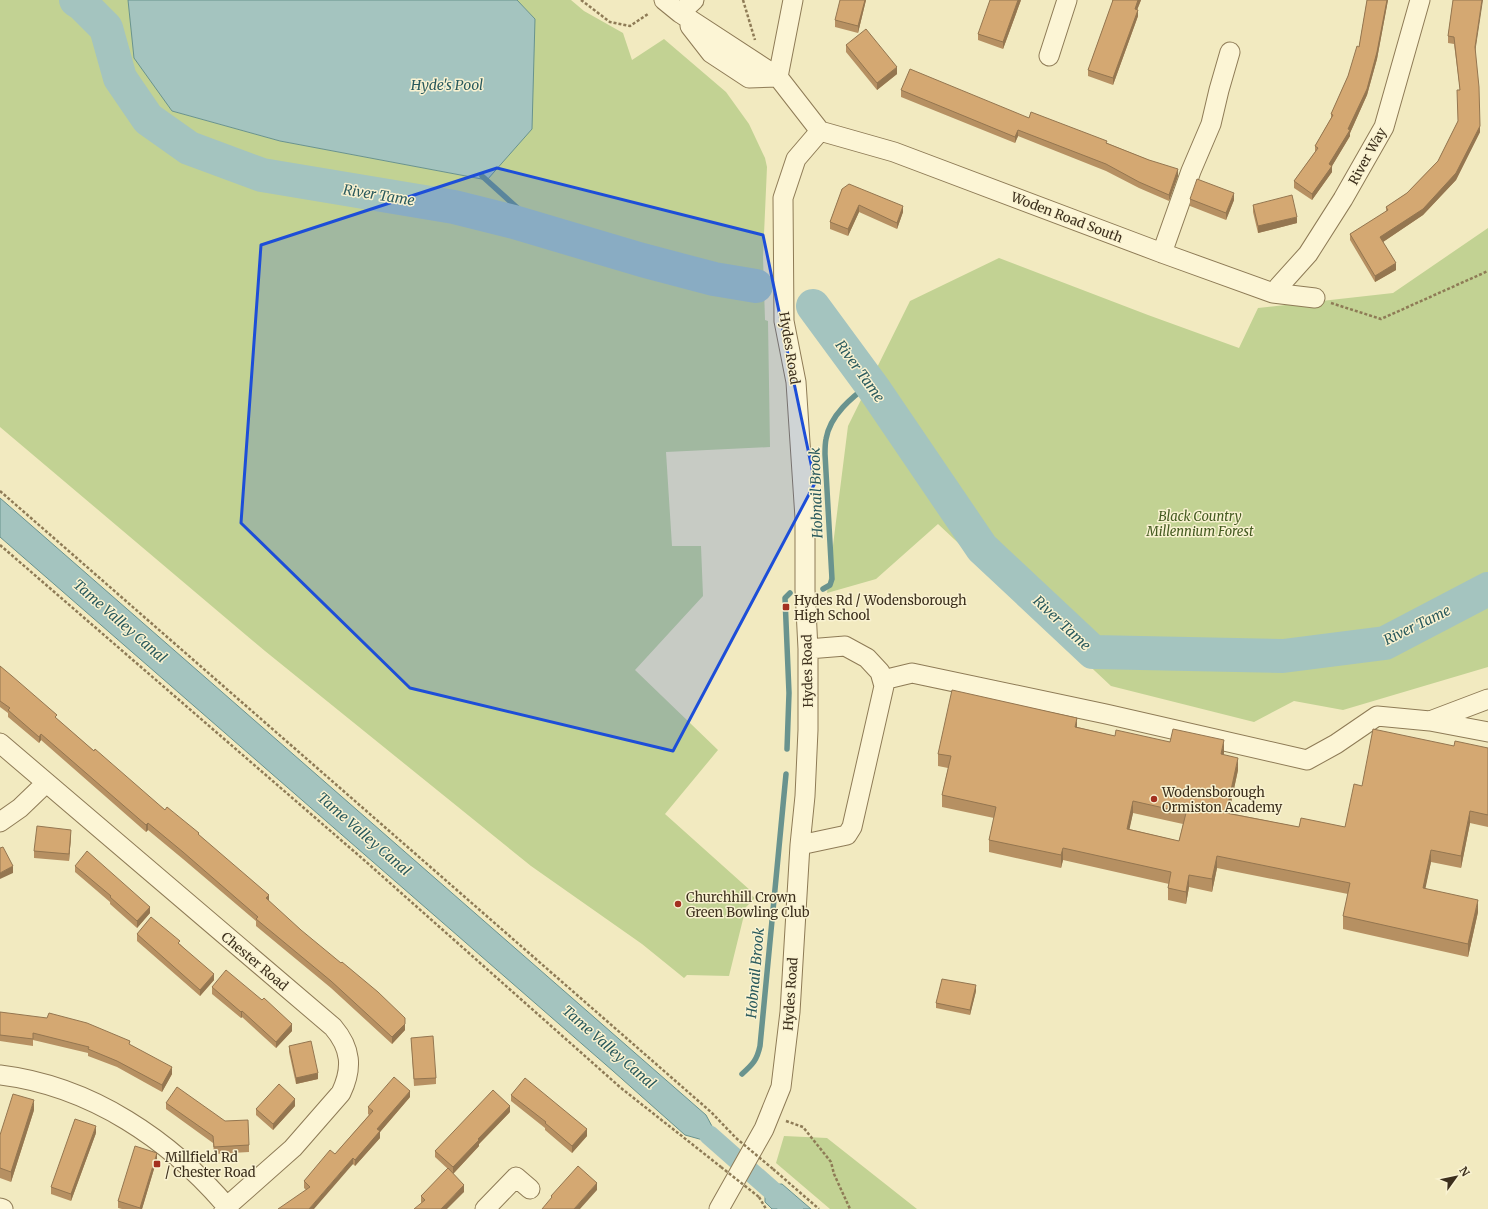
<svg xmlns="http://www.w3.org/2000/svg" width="1488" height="1209" font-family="Merriweather,serif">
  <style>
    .green { fill: #c2d293 }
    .water { fill: #a4c4bf; stroke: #69938e }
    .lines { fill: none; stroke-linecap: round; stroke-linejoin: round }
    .stream { stroke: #69938e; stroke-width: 5.5 }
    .canal { stroke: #a4c4bf; stroke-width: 20 }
    .river { stroke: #a4c4bf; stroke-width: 34 }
    .minor-casing { stroke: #8e7b56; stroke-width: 21 }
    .path { stroke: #8e7b56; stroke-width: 2.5; stroke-dasharray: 3 2; stroke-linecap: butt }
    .minor { stroke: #fcf5d5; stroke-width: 19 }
    .path-bridge { stroke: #8e7b56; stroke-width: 2.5; stroke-dasharray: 3 2; stroke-linecap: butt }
    .wall { fill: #b69062; fill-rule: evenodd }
    .shaded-wall { fill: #947650 }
    .building { fill: #d4a872; stroke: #947650; fill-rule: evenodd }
    .marked { fill: #1d4ed8; fill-opacity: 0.2; stroke: #1d4ed8; stroke-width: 3; stroke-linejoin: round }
    .poi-dot { fill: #a33020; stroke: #f9f2d1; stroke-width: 1.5 }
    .labels { text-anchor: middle; stroke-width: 3; stroke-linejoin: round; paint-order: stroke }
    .street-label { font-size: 13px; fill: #3c2f1c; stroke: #f9f2d1 }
    .park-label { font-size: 13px; font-style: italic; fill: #445a20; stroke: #f9f2d1 }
    .poi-label { font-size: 13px; fill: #3c2f1c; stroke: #f9f2d1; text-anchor: start }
    .water-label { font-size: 14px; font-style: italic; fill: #2a5a5d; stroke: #f9f2d1 }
  </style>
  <rect width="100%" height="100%" fill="#f2eac0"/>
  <path class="green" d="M0,0H128L135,58L172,111L280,141L487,180L535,19L517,0H571L584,11L623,33L632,60L664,39L726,92L749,124L765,158L767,167L763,257L765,320L768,321L770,447L666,452L672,546H701L703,596L635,670L718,750L665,814L751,891L750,894L755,898L746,907L729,976L687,975L684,978L642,944L531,866L265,651L0,427Z
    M1488,228V667L1343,710L1294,701L1254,722L1111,686L938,524L876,579L827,593L848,426L910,301L999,258L1148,315L1239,348L1258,308L1393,293Z
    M784,1136L827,1138L917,1209H830L776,1163Z"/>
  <path class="water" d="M128,0H517L535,19L532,129L487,180L280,141L172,111L134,58Z
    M0,498L706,1115L714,1130L726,1142L729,1152H717L703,1140L685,1135L613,1071L0,537Z
    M782,1184L811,1209H772L765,1202V1185Z"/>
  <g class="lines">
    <path class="stream" d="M482,176L543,231
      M823,589L830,585L832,579L825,454C825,449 825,444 826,439C830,415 852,397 870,384
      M787,749L789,693L785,598L790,593
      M742,1074C753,1064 757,1060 760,1046L786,774"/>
    <path class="canal" d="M709,1135L793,1209"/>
    <path class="river" d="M76,0L82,4L106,28L120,78L148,119L189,148L262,175L454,207L514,222L642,260L714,279L756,286
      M813,306L874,389L982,548L1093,652L1283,656L1385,643L1488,589"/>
    <g class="minor-casing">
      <path id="minor" d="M664,0L680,13L778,77L820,131
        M680,13L694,0
        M690,26L711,53L749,78L778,77
        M1049,56L1067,0
        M778,77L793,0
        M820,131L894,152L1162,253L1273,293L1315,298
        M1162,253L1191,171L1211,124L1219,90L1230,52
        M1273,293L1308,254L1343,199L1384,127L1420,0
        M883,680L912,673L1106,714L1307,760L1336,744L1377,716L1430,721L1488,732
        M1430,721L1488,699
        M0,743L333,1027C351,1048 353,1068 341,1093L293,1148L224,1209
        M0,822L20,808L46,783
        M800,845L847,835L852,827L884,686L880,672L867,658L845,646L808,649
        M0,1075C91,1086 171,1140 229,1209
        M0,1208L3,1209
        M485,1209L516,1177L530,1189
        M719,1209L764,1129L781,1087L790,1012L800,845L805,796L808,730V649L805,590V518L796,382L784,321L783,198L796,159L820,131"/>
    </g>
    <path class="path" d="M581,0L610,22L630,26L648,14
      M743,0L755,40
      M1331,303L1381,319L1488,271
      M0,491L711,1112L736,1138
      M0,545L364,860L621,1088L721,1167
      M786,1121L803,1127L831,1162L834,1174L850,1209
      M773,1169L819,1209
      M759,1197L766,1209"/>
    <use href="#minor" class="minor"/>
    <path class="path-bridge" d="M736,1138L773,1169
      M721,1167L759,1197"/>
  </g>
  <path class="wall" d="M866,0L858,33L835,27V20Z
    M1021,0L1003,49L978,40V34Z
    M1112,0H1141L1137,10L1138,16L1113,85L1088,76V70L1112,3Z
    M1367,0H1388L1377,59L1367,95L1350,133V136L1332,166V172L1312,200L1294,188V181L1315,152V146L1331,118V114L1348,76L1359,47Z
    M1453,0L1475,51L1480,132L1456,180L1423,215L1383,242L1396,270L1375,282L1350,240V234L1386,212V207L1407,193L1438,161L1458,121L1460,90L1454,44L1448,43V36Z
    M846,45L897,74L877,90L846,52Z
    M901,90L1029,118L1107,143L1149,160L1178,176L1169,201L1139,188L1106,171L1018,136L1015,143L901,97Z
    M842,189L903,212L897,229L859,212L848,236L830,229V222Z
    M1190,199L1234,200L1226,220L1190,206Z
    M1253,205L1297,223L1258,233L1253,212Z
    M0,666L57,719L94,751L165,810L199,835L405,1030L392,1044L331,988L256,926V921L183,859L148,830L146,832L41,740L39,743L8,717V713L0,707Z
    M1077,727L1115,736L1170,742L1224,753L1223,755L1238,770L1229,813L1299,827H1345L1362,786L1454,746L1488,748V827L1470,823L1461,868L1431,862L1425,888L1478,912L1468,957L1343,929V916L1348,894L1217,868L1212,892L1189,887L1186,904L1168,900V888L1169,884L1063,860L1061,868L989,852V840L994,818L942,807V795L948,768L938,766V754ZM1133,813L1183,824L1179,841L1129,829Z
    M71,836L69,861L34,858V851Z
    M75,866L150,913L137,928L110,904V902L75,872Z
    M137,934L180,944L214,980L200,996L137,941Z
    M212,987L292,1031L276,1048L242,1017L241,1018L212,994Z
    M976,991L970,1015L936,1008V1003Z
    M0,1012L130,1045L172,1074L162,1092L117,1067L88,1056V1053L33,1040V1046L0,1041Z
    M411,1038L436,1078V1084L414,1086Z
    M289,1046L318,1079L296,1084L289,1052Z
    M511,1095L587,1136L572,1153L545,1130V1128L511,1101Z
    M410,1097L380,1132V1138L355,1166L353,1164L306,1190L304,1188V1181L335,1154L369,1115L368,1114V1107Z
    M166,1103L249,1145V1152L214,1154L213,1143L166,1109Z
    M295,1106L273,1130L256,1115V1109Z
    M34,1110L11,1182L0,1178V1135Z
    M510,1112L479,1144V1146L453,1174L464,1192L421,1203V1196L448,1169L435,1157V1151Z
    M96,1133L71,1201L51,1194V1187Z
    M157,1159L142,1209H122L118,1208V1201Z"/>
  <path class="shaded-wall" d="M865,0H866L858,33V26Z
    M1018,0H1021L1003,49V42Z
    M1138,0H1141L1135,15V9Z
    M1387,0H1388L1377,59L1367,95L1350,133V136L1332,166V172L1312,200V194L1348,129Z
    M1482,0H1483L1475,53V47Z
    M1138,10V16L1113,85V78Z
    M897,67V74L877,90V83Z
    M1480,126V132L1456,180L1423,215L1380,244V237Z
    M1018,130V136L1015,143V137Z
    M1178,169V176L1169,201V195Z
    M1234,193V200L1226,220V213Z
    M859,205V212L848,236V229Z
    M903,206V212L897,229V223Z
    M1297,217V223L1258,233V226Z
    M1396,263V270L1375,282V276Z
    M1077,718V730L1075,727Z
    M41,734V740L39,743V737Z
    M1224,740V753L1221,766V754Z
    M1238,758V770L1226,825V813Z
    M1133,801V813L1127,841V829Z
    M1470,811V823L1461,868V856Z
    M148,823V830L146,832V825Z
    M71,830V836L69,861V854Z
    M1063,848V860L1061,868V855Z
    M1431,850V862L1423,900V888Z
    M1217,856V868L1212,892V879Z
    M13,866V873L0,879V873Z
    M1189,875V887L1186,904V892Z
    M269,895V901L266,898Z
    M1478,900V912L1468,957V944Z
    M150,907V913L137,928V921Z
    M214,974V980L200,996V990Z
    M976,985V991L970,1015V1010Z
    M242,1011V1017L241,1018V1012Z
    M292,1024V1031L276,1048V1042Z
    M405,1024V1030L392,1044V1037Z
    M172,1067V1074L162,1092V1085Z
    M318,1073V1079L296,1084V1078Z
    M410,1091V1097L380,1132V1138L355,1166V1160L377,1129Z
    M295,1099V1106L273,1130V1124Z
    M34,1100V1110L11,1182V1172Z
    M510,1106V1112L479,1144V1146L453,1174V1167L478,1139Z
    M96,1126V1133L71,1201V1194Z
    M587,1129V1136L572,1153V1146Z
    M157,1153V1159L142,1209H140Z
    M353,1158V1164L314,1209H309Z
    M597,1183V1190L580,1209H574Z
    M464,1185V1192L447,1209H441Z"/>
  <path class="building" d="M840,0H865L858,26L835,20Z
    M990,0H1018L1003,42L978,34Z
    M1113,0H1138L1135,9L1138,10L1113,78L1088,70Z
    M1367,0H1387L1377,52L1367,89L1348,129L1350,130L1329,164L1332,166L1312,194L1294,181L1318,148L1315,146L1333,115L1331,114L1348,76L1357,46L1359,47Z
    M1453,0H1482L1475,47L1479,87L1480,126L1456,173L1423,209L1380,237L1396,263L1375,276L1350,234L1388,210L1386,207L1407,193L1438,161L1458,121L1457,90H1460L1454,37L1448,36Z
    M866,29L897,67L877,83L846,45Z
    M910,69L1029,118L1031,112L1107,141L1106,143L1149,160L1178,169L1169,195L1139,182L1106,164L1018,130L1015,137L901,90Z
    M1197,179L1234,193L1226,213L1190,199Z
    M849,184L903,206L897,223L859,205L848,229L830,222L842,189Z
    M1292,195L1297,217L1258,226L1253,205Z
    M0,666L12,676L57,715L55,717L94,751L95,749L165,810L167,807L199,833L198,834L269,895L266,898L301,930L341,963L342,962L378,992L405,1018V1024L392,1037L331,981L256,919L258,917L183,852L148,823L146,825L41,734L39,737L8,710L10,708L0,701Z
    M952,690L1077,718L1075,727L1115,736L1116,730L1170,742L1173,729L1224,740L1221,754L1238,758L1226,813L1299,827L1301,818L1345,827L1354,784L1362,786L1373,729L1454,746L1455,741L1488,748V815L1470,811L1461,856L1431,850L1423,888L1478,900L1468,944L1343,916L1350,883L1217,856L1212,879L1189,875L1186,892L1168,888L1171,872L1063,848L1061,855L989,840L996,807L942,795L951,756L938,754ZM1133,801L1186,813L1179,841L1127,829Z
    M37,826L71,830L69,854L34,851Z
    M3,847L13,866L0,873V848Z
    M87,851L150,907L137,921L110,897L111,896L75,866Z
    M151,917L180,941L178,943L214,974L200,990L137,934Z
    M226,970L262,1000L264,998L292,1024L276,1042L242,1011L241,1012L212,987Z
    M942,979L976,985L970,1010L936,1003Z
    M0,1012L47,1018L49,1013L87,1023L130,1041L129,1044L172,1067L162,1085L117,1061L88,1049L89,1047L33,1033V1039L0,1035Z
    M433,1036L436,1078L414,1079L411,1038Z
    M311,1041L318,1073L296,1078L289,1046Z
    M394,1077L410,1091L377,1129L380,1131L355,1160L353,1158L309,1209H278L310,1187L304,1181L330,1150L335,1154L373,1111L368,1107Z
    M525,1078L587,1129L572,1146L545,1123L546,1122L511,1095Z
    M279,1084L295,1099L273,1124L256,1109Z
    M177,1087L225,1121L248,1120L249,1145L214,1147L213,1136L166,1103Z
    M493,1090L510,1106L478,1139L479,1140L453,1167L435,1151Z
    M13,1094L34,1100L11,1172L0,1168V1135Z
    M75,1119L96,1126L71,1194L51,1187Z
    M135,1146L157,1153L140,1208L118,1201Z
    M578,1166L597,1183L574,1209H542L552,1197L551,1196Z
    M448,1168L464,1185L441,1209H414L425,1200L421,1196Z"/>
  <path class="marked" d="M497,168L763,235L815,483L673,751L410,688L241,523L261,245Z"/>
  <g class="poi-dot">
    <rect x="782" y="603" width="8" height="8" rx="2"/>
    <circle cx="1154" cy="799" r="4"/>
    <circle cx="678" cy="904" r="4"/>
    <rect x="153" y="1160" width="8" height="8" rx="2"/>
  </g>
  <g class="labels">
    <g class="street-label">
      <text transform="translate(1367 156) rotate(-61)" y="5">River Way</text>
      <text transform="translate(1067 217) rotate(21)" y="5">Woden Road South</text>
      <text transform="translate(790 348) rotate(81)" y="5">Hydes Road</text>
      <text transform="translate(807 671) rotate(-91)" y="5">Hydes Road</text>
      <text transform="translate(255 961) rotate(40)" y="5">Chester Road</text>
      <text transform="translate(790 994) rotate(-86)" y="5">Hydes Road</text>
    </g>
    <g class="park-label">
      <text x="1200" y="521">Black Country<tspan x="1200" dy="15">Millennium Forest</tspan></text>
    </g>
    <g class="poi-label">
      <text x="794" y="605">Hydes Rd / Wodensborough<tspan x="794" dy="15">High School</tspan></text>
      <text x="1162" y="797">Wodensborough<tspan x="1162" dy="15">Ormiston Academy</tspan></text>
      <text x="686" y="902">Churchhill Crown<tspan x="686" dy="15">Green Bowling Club</tspan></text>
      <text x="165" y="1162">Millfield Rd<tspan x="165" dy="15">/ Chester Road</tspan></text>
    </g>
    <g class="water-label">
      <text x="447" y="90">Hyde's Pool</text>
      <text transform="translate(379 195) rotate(9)" y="5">River Tame</text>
      <text transform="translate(860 371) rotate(54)" y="5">River Tame</text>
      <text transform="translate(816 493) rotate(-92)" y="5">Hobnail Brook</text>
      <text transform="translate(120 621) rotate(41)" y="5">Tame Valley Canal</text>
      <text transform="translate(1062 623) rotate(43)" y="5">River Tame</text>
      <text transform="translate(1417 625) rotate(-26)" y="5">River Tame</text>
      <text transform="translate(364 834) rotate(41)" y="5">Tame Valley Canal</text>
      <text transform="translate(755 973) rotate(-85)" y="5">Hobnail Brook</text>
      <text transform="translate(609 1047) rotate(41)" y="5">Tame Valley Canal</text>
    </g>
  </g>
  <g transform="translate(1456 1177) rotate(57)" stroke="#f9f2d1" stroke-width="3" paint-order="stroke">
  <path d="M0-3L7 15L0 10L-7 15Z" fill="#3c2f1c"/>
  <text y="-6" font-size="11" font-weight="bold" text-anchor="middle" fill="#3c2f1c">N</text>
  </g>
</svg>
